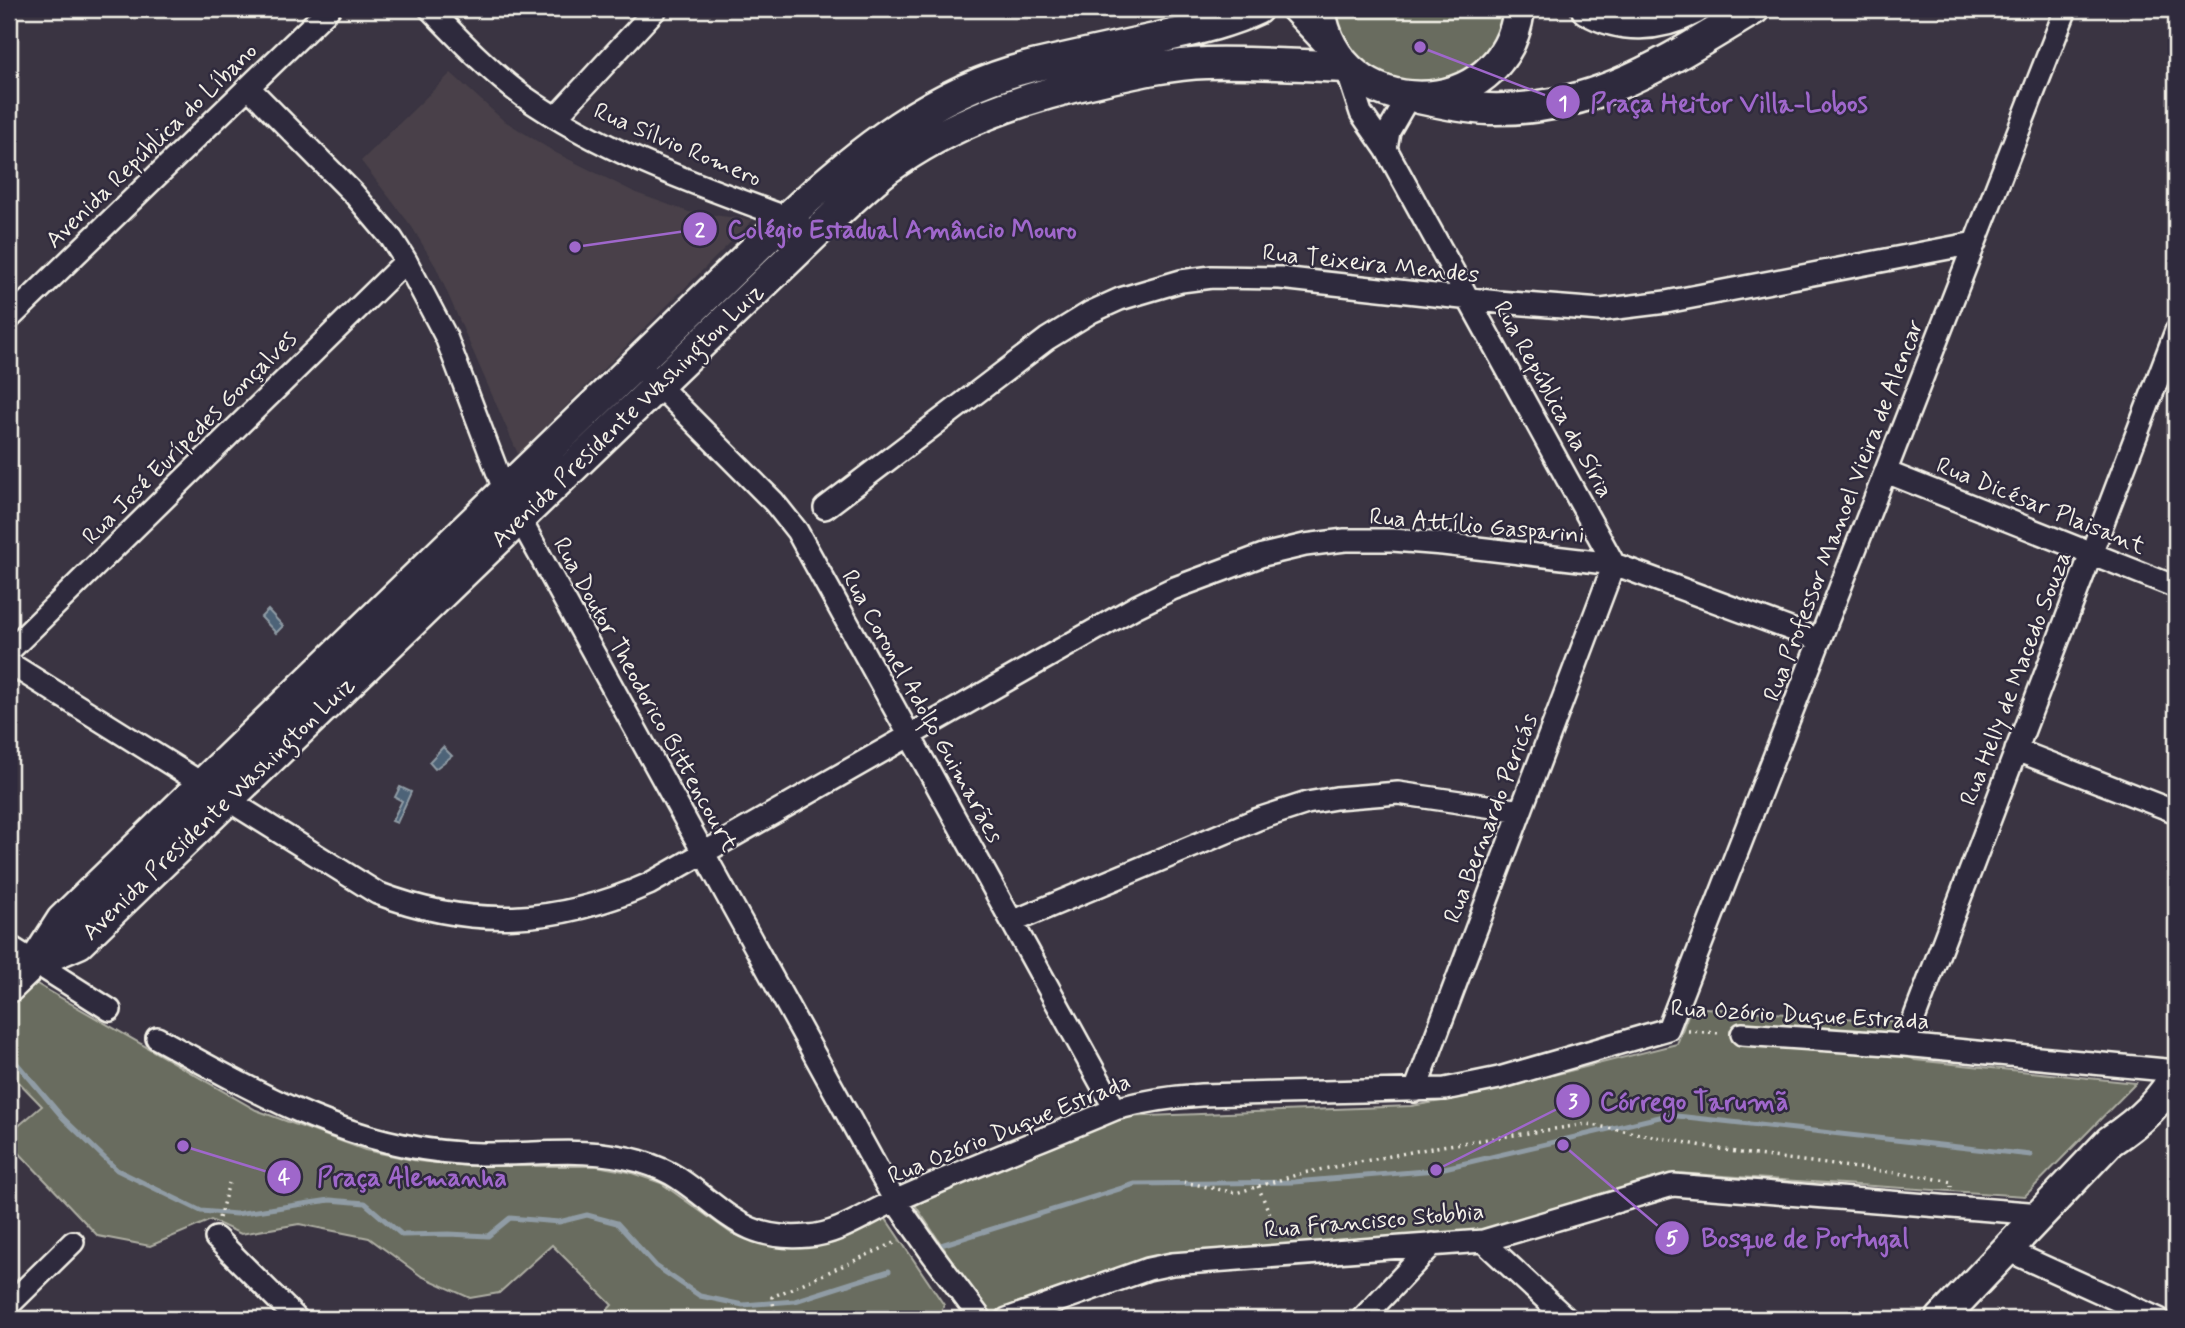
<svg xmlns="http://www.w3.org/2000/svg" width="2185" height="1328" font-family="Mynerve,sans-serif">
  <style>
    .built { fill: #484048 }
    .green { fill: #696c5e; stroke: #aeaea3; stroke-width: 2 }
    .water { fill: #4d6378; stroke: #909ca5; stroke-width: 2 }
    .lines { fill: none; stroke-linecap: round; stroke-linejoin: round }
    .stream { stroke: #909ca5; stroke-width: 5 }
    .street-casing { stroke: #f4f1e8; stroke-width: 26 }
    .secondary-casing { stroke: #f4f1e8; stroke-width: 35 }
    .path { stroke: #f4f1e8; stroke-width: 3.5; stroke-dasharray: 2 5; stroke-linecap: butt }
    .street { stroke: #2f2a3d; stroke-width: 21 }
    .secondary { stroke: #2f2a3d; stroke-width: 30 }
    .labels { text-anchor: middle; stroke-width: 5; stroke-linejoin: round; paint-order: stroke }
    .street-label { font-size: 24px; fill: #f4f1e8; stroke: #2f2a3d }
    .leader { fill: none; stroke: #9f67cb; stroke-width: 2.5 }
    .callout-dot { fill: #9f67cb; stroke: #2f2a3d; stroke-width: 2.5 }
    .mark-label { font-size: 21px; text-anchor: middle; font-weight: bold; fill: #fff }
    .callout-label { font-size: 26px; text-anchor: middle; font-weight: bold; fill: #9f67cb; stroke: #2f2a3d; stroke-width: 5; stroke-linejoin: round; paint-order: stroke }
  </style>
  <rect width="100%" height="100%" fill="#3a3442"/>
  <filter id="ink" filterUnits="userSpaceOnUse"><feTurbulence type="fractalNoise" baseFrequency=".0143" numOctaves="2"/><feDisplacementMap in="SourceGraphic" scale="14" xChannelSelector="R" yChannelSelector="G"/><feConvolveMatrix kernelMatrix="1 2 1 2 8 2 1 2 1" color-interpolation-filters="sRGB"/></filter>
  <g filter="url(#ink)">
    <path class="built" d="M451,73L503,120L556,153L636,193L689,212L753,220L518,454L436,267L412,227L361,161Z"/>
    <path class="green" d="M1330,9H1509L1489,55L1458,79L1399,86L1350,55Z
      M9,968L256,1110L365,1150L418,1161L467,1166H597L629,1172L661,1183L731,1233L761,1243L806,1244L884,1216L944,1305L937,1319H599L612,1305L552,1245L499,1293L470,1298L421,1276L369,1238L299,1224L241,1234L211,1220L150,1246L98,1236L9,1142V1134L42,1106L9,1072Z
      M1691,1007L1901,1022L1896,1037L1902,1053L1915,1060L2136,1083L2025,1196L1677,1173L1472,1233L1158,1256L989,1316L913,1202L1121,1117L1411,1106L1466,1097L1677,1044Z"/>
    <path class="water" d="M268,610L283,626L276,633L261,617Z
      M443,747L452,756L435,769L429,762Z
      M400,787L411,792L397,823L392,821L402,801L395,797Z"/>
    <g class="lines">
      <path class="stream" d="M9,1054L63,1118L117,1170L201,1211L236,1214L330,1200L365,1203L402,1235L449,1234L488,1236L510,1218L559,1222L587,1215L617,1223L656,1266L700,1296L743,1305L795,1301L889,1271
        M941,1245L1135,1184L1294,1182L1436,1170L1668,1115L2031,1155"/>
      <g class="street-casing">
        <path id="street" d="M430,9C459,39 489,71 523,96C607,155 704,187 799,222
          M1291,9L1346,67L1361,113L1386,149L1614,564L1415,1091
          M248,87L354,194L392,239L406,261L446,337L505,492L895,1201L933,1255L981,1319
          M556,117L656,9
          M1386,149L1389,131L1408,98
          M9,319L329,9
          M648,375L774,502L797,531L1115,1109
          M1886,472L2176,587
          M825,508L1047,339L1091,312L1120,299L1181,281L1212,277L1280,278L1498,302L1601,310L1666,302L1975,243
          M9,651L406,261
          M9,663L377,893C471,929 557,925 649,884L1137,606L1172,589L1263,555L1305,545L1345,540H1393L1443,544L1614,564L1820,640
          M2016,750L2176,812
          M1012,922L1258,819L1307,803L1336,798L1398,793L1521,811
          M9,946L110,1010
          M1742,1034L1904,1045L2176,1071
          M157,1038C256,1092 345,1145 460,1153C519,1158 581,1144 639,1161C652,1165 666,1170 678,1178C725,1209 743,1242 808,1236C839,1234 867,1213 895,1201C968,1168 1042,1140 1115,1109C1144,1101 1171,1097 1201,1095L1445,1089L1499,1078L1668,1029L2066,9
          M1904,1045L2176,331
          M216,1238L297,1319
          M1483,1241L1567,1319
          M2007,1250L2159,1319
          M9,1305L73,1242
          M1007,1319L1148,1269L1172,1264L1483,1241L1673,1185L2041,1214
          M1362,1319L1433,1244"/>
      </g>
      <g class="secondary-casing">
        <path id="secondary" d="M1320,9C1336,127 1506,125 1519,9
          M1587,9C1621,29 1659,27 1694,9
          M1419,98C1442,103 1465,108 1488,109C1595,112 1667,61 1754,9
          M35,962L79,943L819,230C841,209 863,188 887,169C951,122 1025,97 1102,80C1137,72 1172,64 1207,63C1253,62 1300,65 1346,67
          M9,987L35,962L62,920L787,218C857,152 934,91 1029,67C1071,57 1113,48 1155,39C1189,31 1225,24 1257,9
          M1941,1319L2110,1141C2137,1123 2162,1102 2176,1073"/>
      </g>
      <path class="path" d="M1688,1031L1722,1033
        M1184,1182L1236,1193L1303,1173L1442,1146L1587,1124L1741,1153L1927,1177L1951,1182V1187
        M1258,1186L1279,1236
        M219,1218L229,1183
        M776,1319L772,1297L899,1241"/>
      <use href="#street" class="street"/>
      <use href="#secondary" class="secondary"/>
    </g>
  </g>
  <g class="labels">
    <g class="street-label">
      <text transform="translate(678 144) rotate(23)" y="8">Rua Sílvio Romero</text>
      <text transform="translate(151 145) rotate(-44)" y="8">Avenida República do Líbano</text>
      <text transform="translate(1371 263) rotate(6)" y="8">Rua Teixeira Mendes</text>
      <text transform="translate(1554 399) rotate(61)" y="8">Rua República da Síria</text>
      <text transform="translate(627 415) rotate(-44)" y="8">Avenida Presidente Washington Luiz</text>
      <text transform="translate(189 437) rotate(-45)" y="8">Rua José Eurípedes Gonçalves</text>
      <text transform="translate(2041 505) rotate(22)" y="8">Rua Dicésar Plaisant</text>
      <text transform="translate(1843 510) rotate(-69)" y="8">Rua Professor Manoel Vieira de Alencar</text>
      <text transform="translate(1477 525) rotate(5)" y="8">Rua Attílio Gasparini</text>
      <text transform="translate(2015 678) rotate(-69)" y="8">Rua Helly de Macedo Souza</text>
      <text transform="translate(646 694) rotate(61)" y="8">Rua Doutor Theodorico Bittencourt</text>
      <text transform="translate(923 706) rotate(61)" y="8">Rua Coronel Adolfo Guimarães</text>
      <text transform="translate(218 808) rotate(-44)" y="8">Avenida Presidente Washington Luiz</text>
      <text transform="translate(1490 818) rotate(-69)" y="8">Rua Bernardo Pericás</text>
      <text transform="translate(1800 1014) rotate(3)" y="8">Rua Ozório Duque Estrada</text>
      <text transform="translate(1009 1128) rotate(-22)" y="8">Rua Ozório Duque Estrada</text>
      <text transform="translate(1374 1220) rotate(-5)" y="8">Rua Francisco Stobbia</text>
    </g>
  </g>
  <path class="leader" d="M1420 47L1563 102M575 247L700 229M1436 1170L1573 1101M183 1146L284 1177M1563 1145L1672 1238"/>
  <g class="callout-dot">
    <circle cx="1420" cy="47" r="7"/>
    <circle cx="575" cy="247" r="7"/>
    <circle cx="1436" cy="1170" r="7"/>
    <circle cx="183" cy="1146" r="7"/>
    <circle cx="1563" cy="1145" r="7"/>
    <circle cx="1563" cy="102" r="18"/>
    <circle cx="700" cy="229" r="18"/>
    <circle cx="1573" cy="1101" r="18"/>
    <circle cx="284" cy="1177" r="18"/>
    <circle cx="1672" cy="1238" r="18"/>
  </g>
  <g class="mark-label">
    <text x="1563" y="110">1</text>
    <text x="700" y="237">2</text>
    <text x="1573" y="1108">3</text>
    <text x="284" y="1184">4</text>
    <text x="1672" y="1245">5</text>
  </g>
  <g class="callout-label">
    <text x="1729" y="112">Praça Heitor Villa-Lobos</text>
    <text x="902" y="238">Colégio Estadual Amâncio Mouro</text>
    <text x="1694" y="1110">Córrego Tarumã</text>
    <text x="412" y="1186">Praça Alemanha</text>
    <text x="1805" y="1247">Bosque de Portugal</text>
  </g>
  <rect width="2185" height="1328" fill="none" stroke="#2f2a3d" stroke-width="35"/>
  <rect x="18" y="18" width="2150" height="1293" fill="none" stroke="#f4f1e8" stroke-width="2.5" filter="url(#ink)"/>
</svg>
